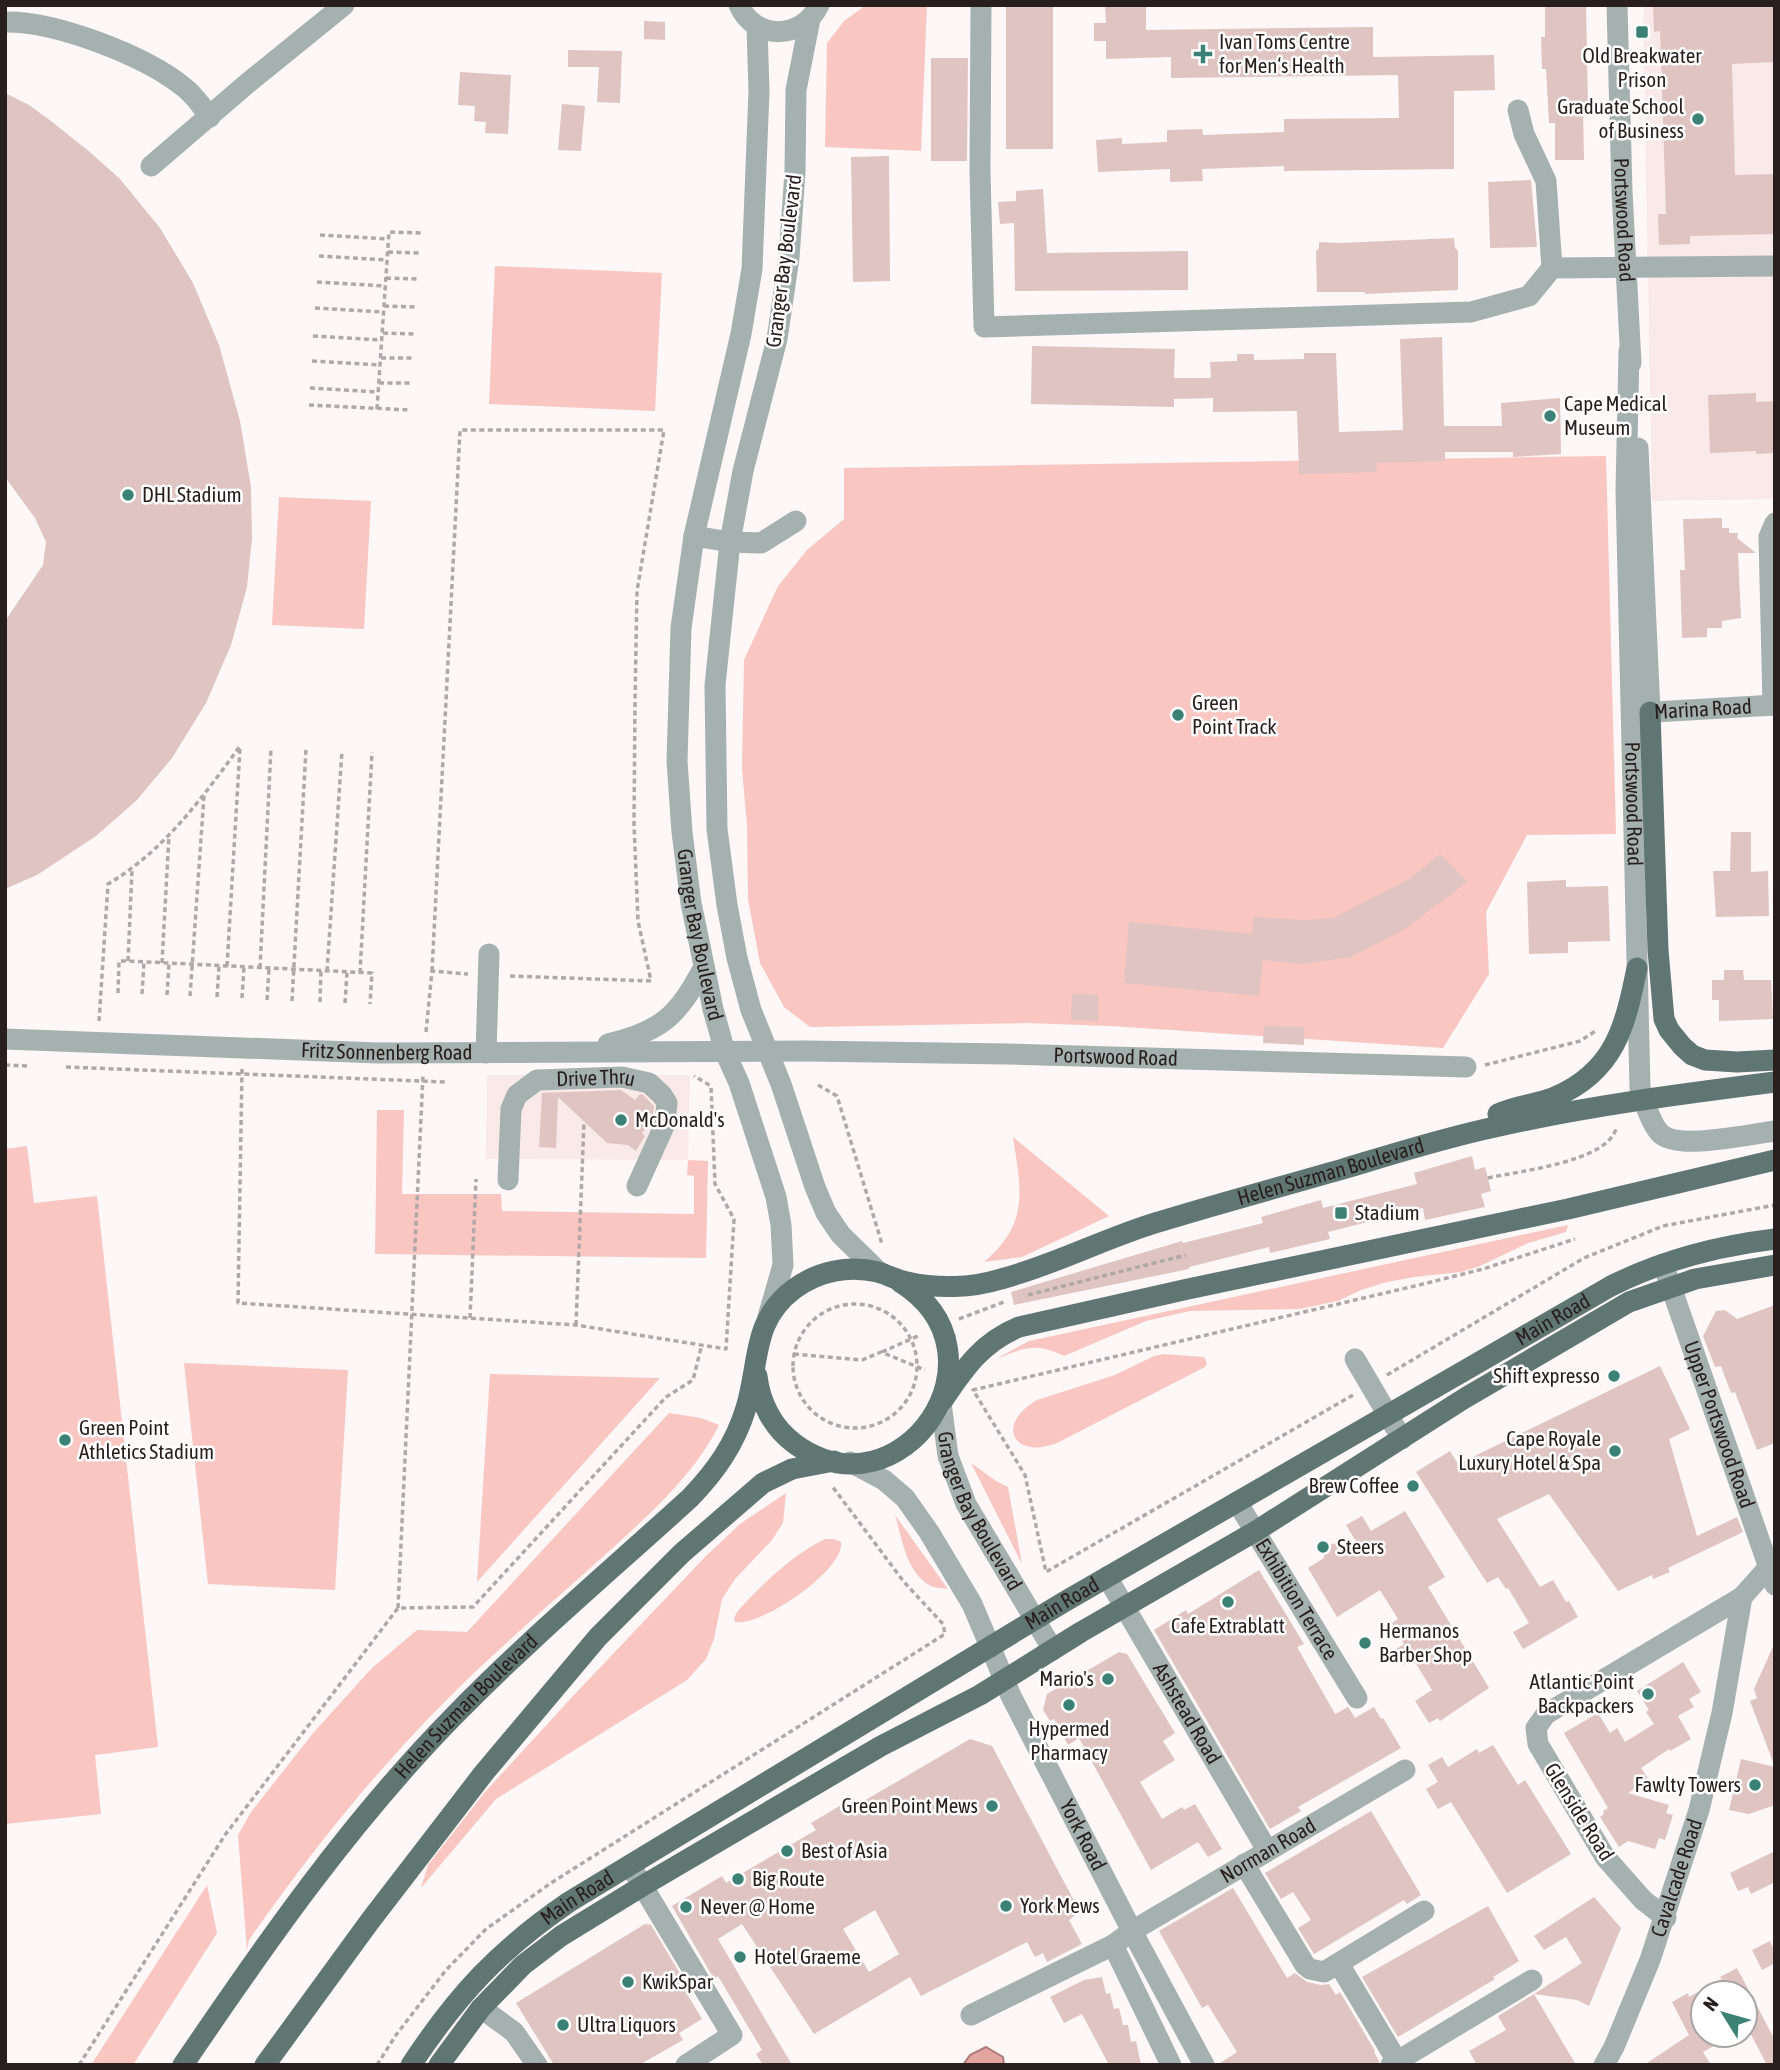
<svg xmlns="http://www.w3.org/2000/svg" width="1780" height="2070" font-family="'Asap Condensed',sans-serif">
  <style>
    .built { fill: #f9eae9 }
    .green { fill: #f9c6c2 }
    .water { fill: #e5a59f; stroke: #ac7c78; stroke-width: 2 }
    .building { fill: #dfc4c1; fill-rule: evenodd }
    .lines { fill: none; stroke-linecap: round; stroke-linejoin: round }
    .path { stroke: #b0a8a8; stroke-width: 3.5; stroke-dasharray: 5 3.5; stroke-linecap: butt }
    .minor { stroke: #a5b1af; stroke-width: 21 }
    .major { stroke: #607672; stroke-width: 21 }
    .poi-dot { fill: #3c8176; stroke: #fff; stroke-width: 2.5 }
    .labels { text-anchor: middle; stroke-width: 5; stroke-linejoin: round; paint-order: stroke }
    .poi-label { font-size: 21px; fill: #281e1d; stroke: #fff; text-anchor: start }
    .street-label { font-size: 21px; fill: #281e1d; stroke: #fff }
  </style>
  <rect width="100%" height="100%" fill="#fdf7f7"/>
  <path class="built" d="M1643,5H1775V499L1652,501Z
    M487,1075H690L688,1160L486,1159Z"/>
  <path class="green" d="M866,5H927L921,151L825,147L827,43L844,21Z
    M495,266L662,273L655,411L489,404Z
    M1606,456L1616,834L1527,835L1486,912L1489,974L1443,1048L1110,1026L1027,1023L810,1027L784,1007L760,963L748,899L747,825L742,769L744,660L778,586L807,550L844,519V468Z
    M279,497L371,501L364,629L272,625Z
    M377,1110H404L402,1194H501L502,1211L694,1214V1176L687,1175L688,1160L708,1161L706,1258L375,1254Z
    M1013,1137L1109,1216L1022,1257L984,1262C1030,1223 1021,1190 1013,1137Z
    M27,1146L34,1203L97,1196L158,1747L95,1755L101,1814L5,1824V1149Z
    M1568,1225L1566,1232L1528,1243L1480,1266L1461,1272L1414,1277L1387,1282L1361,1290L1338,1301L1299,1309L1190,1311L1146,1321L1064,1356C1036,1342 1023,1348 996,1359L1029,1341Z
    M1164,1354L1204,1357L1207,1363L1205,1367L1057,1443C1013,1460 995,1424 1037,1400L1115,1375L1154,1356Z
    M184,1363L348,1370L335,1590L208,1584Z
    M490,1374L660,1378L477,1582Z
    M669,1413L701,1418L719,1425C695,1473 655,1509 616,1545C574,1583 531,1620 490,1658C398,1743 320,1838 249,1940L247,1950L238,1835L251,1812L314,1732L372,1668L417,1630L467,1632Z
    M971,1463L996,1481L1008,1487L1022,1564Z
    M786,1493L783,1523L772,1540L735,1579L722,1599L714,1639L706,1659L687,1680L496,1799L421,1888L428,1865L485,1792L573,1696L705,1557L740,1524Z
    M895,1515L948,1589C943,1588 935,1588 931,1586C906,1573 902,1538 895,1515Z
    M825,1539H834L841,1542C845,1570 761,1627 735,1622L734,1618L737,1612C762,1584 791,1556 825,1539Z
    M207,1885L217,1933L133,2065H91Z"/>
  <path class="water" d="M986,2047L1003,2057L1004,2065H963L970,2055Z"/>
  <path class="building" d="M1006,5H1053V149H1006Z
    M1146,5V30L1373,27V57L1494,55L1495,90L1454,91V169L1284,171V166L1202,169L1203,181L1170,182V169L1098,172L1096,140L1122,138V144L1167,142V130L1202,129L1203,135L1284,132V119L1399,118L1398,75L1171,78V57L1106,59V41H1094V23H1106L1105,6Z
    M1545,5H1586L1588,109H1583L1584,160H1555V123H1549L1546,69H1542L1541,37H1545Z
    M1653,5H1682V7L1775,5V62L1732,64L1735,175L1775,174V234L1690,236V244L1659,245L1658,214H1666L1660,31L1654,32Z
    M644,21L665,22V40L644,39Z
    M568,50L622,51L620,103L597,102L599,67H568Z
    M931,58H968L967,161H931Z
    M460,72L511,75L508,134L485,133L486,122L474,121L475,106L458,105Z
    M5,93L29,105L51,121L91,153L120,179L160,228L193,283L219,345L240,421L251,487L252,538L247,587L231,645L206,703L172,758L137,800L96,836L37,875L5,889V621L43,565L46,542L35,518L5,477Z
    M562,104L585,106L581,151L558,150Z
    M889,156L890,281L853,282L851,157Z
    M1531,180L1537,247L1490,248L1488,182Z
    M1043,189L1047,253L1188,251V290L1015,291L1014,223L1000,224L998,202L1016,201V191Z
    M1454,238L1455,248L1458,251V290L1365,294V292H1317L1316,251L1319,248V242L1340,243Z
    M1442,337L1444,426H1502L1501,403L1560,398L1561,454L1513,457V452H1445V461L1376,463L1377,472L1299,474L1297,411L1213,412V398L1174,399V407L1031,404L1032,346L1175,349L1174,378H1211L1210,362L1237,361V354H1254V360L1304,359V353H1336L1339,432L1403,430L1400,339Z
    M1756,393V402L1775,401V453L1756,454V451L1710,453L1708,395Z
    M1722,518V528H1729V533H1738L1737,538L1756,553H1738L1741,618L1722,621V628H1707V637L1682,638L1680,570H1685L1683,519Z
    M1731,832H1751V872L1768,871L1769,916L1716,917L1713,871H1730Z
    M1440,854L1467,882L1403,930L1351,957L1302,964L1263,960L1259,996L1124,983L1129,922L1252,934L1254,917L1306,920L1334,918L1411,878Z
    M1566,880V887L1608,886L1610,941L1568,942V953L1529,954L1527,882Z
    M1724,970H1743L1744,980H1771L1773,1019L1719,1021V1000H1712V980H1724Z
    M1072,994L1098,995V1021L1071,1020Z
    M1264,1026L1304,1027V1045L1263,1043Z
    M621,1090L635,1100L640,1094L643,1095L654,1106L652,1121L642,1133L645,1136L636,1151L628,1145L607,1143L558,1097L556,1148L539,1147L542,1093Z
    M1472,1156L1475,1170L1485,1167L1488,1178L1491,1191L1481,1194L1485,1207L1425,1220L1423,1208L1328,1232L1330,1239L1270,1253L1269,1247L1189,1267V1269L1014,1305L1011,1292L1182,1241L1183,1243L1263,1223L1261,1217L1321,1200L1323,1208L1417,1184L1414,1173Z
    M1775,1305V1443L1757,1450L1735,1392L1731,1393L1721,1366L1715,1367L1703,1336L1716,1311L1725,1310L1737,1319Z
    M1660,1366L1690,1429L1669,1439L1697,1536L1737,1517L1743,1532L1668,1568L1670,1572L1653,1579L1652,1575L1618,1591L1549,1494L1497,1519L1540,1587L1553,1580L1566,1602L1569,1601L1578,1617L1523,1649L1513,1632L1529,1623L1508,1588L1506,1589L1498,1577L1487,1583L1416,1472L1450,1451L1458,1464Z
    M1405,1511L1445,1577L1428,1587L1489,1688L1440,1721L1438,1718L1429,1723L1415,1701L1432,1690L1415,1662L1414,1663L1412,1660L1404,1665L1395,1650L1404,1644L1392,1623L1398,1619L1380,1590L1337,1617L1308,1568L1324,1558V1544L1357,1543L1346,1525L1362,1516L1371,1531Z
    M1259,1570L1304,1644L1297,1647L1335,1714L1348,1707L1355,1718L1374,1707L1381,1719L1383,1718L1401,1748L1298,1807L1301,1811L1270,1829L1154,1630L1186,1610L1188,1614Z
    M1775,1642V1762H1773L1750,1701L1757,1698L1754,1689Z
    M1119,1652L1127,1654L1175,1733L1163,1741L1175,1760L1140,1782L1162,1819L1182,1807L1184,1810L1195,1804L1222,1849L1208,1857L1198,1842L1151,1870L1079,1738L1068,1745L1054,1719L1050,1721L1043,1710L1047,1694Z
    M1683,1662L1701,1692L1689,1699L1694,1707L1678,1716L1691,1739L1670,1751L1669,1749L1641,1768L1649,1780L1628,1793L1669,1805L1666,1813L1673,1815L1665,1840L1659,1838L1655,1849L1628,1841L1619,1847L1600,1817L1604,1814L1603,1811L1608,1808L1564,1733L1598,1713L1610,1733L1617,1728L1625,1742L1654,1724L1646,1712L1649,1710L1637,1691Z
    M970,1739L992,1746L1080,1912L1069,1920L1082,1944L1047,1962L1043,1953L1035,1957L1027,1942L921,1996L910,1977L814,2034L742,1924L718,1939L792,2065H763L756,2054L762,2050L718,1976L714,1979L672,1906L722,1876L726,1883L816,1830L811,1823L853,1798L857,1805ZM875,1910L899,1954L869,1972L843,1929Z
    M1493,1745L1518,1785L1525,1780L1571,1854L1507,1893L1451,1802L1438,1809L1426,1789L1438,1782L1428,1765L1442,1757L1448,1767L1477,1749L1479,1753Z
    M1741,1759L1775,1767V1805L1749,1814L1729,1810Z
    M1371,1811L1421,1895L1407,1904L1404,1900L1314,1954L1298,1928L1311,1920L1293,1892L1281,1899L1265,1873Z
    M1775,1851V1882L1751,1894L1748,1887L1738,1891L1730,1873Z
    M1233,1888L1287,1978L1295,1973L1307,1982L1321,1985L1329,1984L1336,1995L1340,1992L1375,2051L1374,2052L1379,2061L1378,2065H1217L1237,2052L1208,2005L1202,2008L1159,1931Z
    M1594,1897L1621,1928L1589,2006L1577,2000L1534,1994L1582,1963L1566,1937L1544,1950L1534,1936Z
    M1488,1906L1519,1961L1493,1977L1495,1979L1398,2037L1362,1977Z
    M645,1924L651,1925L691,1992L687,1994L702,2019L679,2033L683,2040L639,2065H554L516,2003Z
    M1770,1941L1775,1953V1963L1762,1970L1752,1950Z
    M1737,1968L1775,2040V2065H1767L1745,2023V1993H1703V2035H1733L1703,2052L1711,2065H1644L1689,2035L1672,2002L1688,1993L1689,1997L1722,1979L1720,1977Z
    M1102,1977L1106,1994L1110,1993L1114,2009L1119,2008L1123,2025H1128L1131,2042L1136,2041L1141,2065H1109L1082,2014L1064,2023L1050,1997L1084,1980Z
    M1534,1994L1576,2065H1477L1469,2051L1506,2030L1498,2016Z"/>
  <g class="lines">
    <path class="path" d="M320,235L388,239
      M388,252L421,253
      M319,256L387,260
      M386,278L419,279
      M317,282L385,286
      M384,306L417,307
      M315,308L383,312
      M383,333L416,334
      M313,336L381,340
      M381,358H414
      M312,361L380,365
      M379,383H412
      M310,388L378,392
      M309,405L410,410
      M377,409L389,232L422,233
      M128,961L132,870
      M162,963L169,835
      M227,966L240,748
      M260,968L271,748
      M327,971L342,751
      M432,971L460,430H664L637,591L635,702L634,824L638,921L651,981L510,976
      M360,973L372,752
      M118,993L119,961H128L372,973L370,1004
      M142,994L144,962
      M167,995L169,963
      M190,996L204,796
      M217,997L219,966
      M242,998L244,967
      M267,1000L269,968
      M292,1001L306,749
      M320,1002L321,971
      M345,1003L347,972
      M99,1021L108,884C164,851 203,797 240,746
      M426,1032L432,971L468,974
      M5,1065L27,1066
      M1485,1065L1580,1041L1597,1030
      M66,1067L445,1082
      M242,1069L238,1303L576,1325L726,1349L734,1219L715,1184L711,1086L694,1076
      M818,1085L837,1096L882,1244
      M1488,1178C1519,1171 1606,1162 1616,1129
      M1028,1295L1186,1255
      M793 1366a62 62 0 1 1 124 0a62 62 0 1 1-124 0Z
      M470,1318L476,1179
      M959,1319L1004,1302
      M576,1325L584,1122
      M882,1352L920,1335
      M794,1354L862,1360L881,1352L925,1370
      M1387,1375L1584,1258L1663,1226L1775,1205
      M1353,1395L1046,1572L1025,1475L973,1390L1423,1284L1483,1269L1575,1239
      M398,1608L423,1075
      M79,2065L225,1835L398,1608L473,1607L666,1397L693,1380L702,1344
      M377,2065L396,2035L446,1970L486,1929L551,1883L945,1634L943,1624L904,1582L832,1486"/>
    <g class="minor">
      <path d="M739,5C755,41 802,40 819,5"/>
      <path d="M981,5L980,172L984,327L1471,312L1529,296L1552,268L1546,181L1524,134L1518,110"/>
      <path id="s1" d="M1617,5L1622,191L1631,363"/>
      <path d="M810,19L796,90L795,172L789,258L777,339L743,471L730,542L715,685L717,829L727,905L737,958L751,1010L781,1084L815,1187L826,1213L841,1235L880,1273"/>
      <path d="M5,22C56,21 146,56 185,88C195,96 202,107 210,117"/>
      <path id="s2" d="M757,27L759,91L752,269L741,334L694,536L681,628L677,761L682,832L691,903L713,1009L725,1052L739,1083L776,1197L781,1225L783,1265L768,1317"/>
      <path d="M151,166L249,82L344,5"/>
      <path d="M1552,268L1775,266"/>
      <path id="s3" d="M1629,351L1626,490L1640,1088C1644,1101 1650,1121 1659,1132C1675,1152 1750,1134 1775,1131"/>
      <path d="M1638,448L1650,712"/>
      <path d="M694,536L730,542L761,543L796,521"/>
      <path d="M1773,705L1769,537L1775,523"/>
      <path id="s4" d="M1637,713L1775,705"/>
      <path id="s5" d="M5,1039L378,1053L806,1051L1007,1054L1466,1067"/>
      <path d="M608,1044C663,1031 678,1015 704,967"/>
      <path d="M486,1053L489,954"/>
      <path id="s6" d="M508,1180L511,1109L517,1095L537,1080L622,1077L649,1083L662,1095L667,1103L665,1124L637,1186"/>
      <path id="s7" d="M1663,1264L1775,1585"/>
      <path d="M1355,1359L1402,1439"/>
      <path id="s8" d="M941,1403L948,1456L966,1504L1053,1650"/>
      <path id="s9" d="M850,1462L884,1480L905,1498L929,1532L972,1604L1011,1696L1132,1931L1204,2065"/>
      <path id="s10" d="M1237,1502L1357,1698"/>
      <path id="s11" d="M1107,1577L1267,1850"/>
      <path d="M1244,1864L1305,1965L1310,1969L1324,1972L1424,1911"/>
      <path d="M630,1865L732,2035L686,2065"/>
      <path d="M1666,1918L1643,1900L1605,1857L1538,1744L1536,1728L1546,1714L1742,1597"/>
      <path d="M1339,1964L1397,2061"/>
      <path d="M481,2008L514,2032L537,2065"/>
      <path d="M971,2015L1113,1945"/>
      <path id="s12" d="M1171,2065L1113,1945L1132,1931L1405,1770"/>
      <path d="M1391,2065L1532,1980"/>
      <path id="s13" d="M1604,2065L1614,2047L1650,1960L1699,1810L1722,1713L1742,1597L1768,1568"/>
    </g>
    <g class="major">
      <path d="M1650,712L1658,950L1664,1019L1669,1030L1682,1046L1692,1055L1705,1060L1737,1062L1775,1060"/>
      <path d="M1498,1114C1516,1105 1536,1105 1555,1097C1615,1071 1625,1027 1637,968"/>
      <path d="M757,1376C760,1403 773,1428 795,1444C901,1521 1016,1354 900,1282"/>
      <path d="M943,1400C964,1369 982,1342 1019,1327L1188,1289L1568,1209L1775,1160"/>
      <path id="s14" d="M183,2065C265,1944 350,1822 453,1717C528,1640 611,1570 690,1498C716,1471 735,1444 746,1408C760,1363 751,1321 794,1289C818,1271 849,1265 878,1272C888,1275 897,1280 907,1282C938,1289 972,1288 1001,1279C1054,1265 1103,1239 1155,1223C1217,1204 1280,1187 1343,1169C1393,1154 1443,1138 1495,1127C1587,1106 1681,1094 1775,1082"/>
      <path d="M265,2065L370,1921L483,1774L598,1637L682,1553L763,1483L792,1469L834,1461"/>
      <path id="s15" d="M411,2065C458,1994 499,1950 569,1902L1064,1602L1611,1286C1663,1260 1717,1246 1775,1239"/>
      <path d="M439,2065L481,2008L523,1965L561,1936L644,1885L881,1746L980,1695L1081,1632L1256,1531L1465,1398L1629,1302L1695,1279L1775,1265"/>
    </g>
  </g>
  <g class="poi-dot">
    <rect x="1635" y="25" width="14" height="14" rx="3.5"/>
    <path d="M1199.5 43.5h7v7h7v7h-7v7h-7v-7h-7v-7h7z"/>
    <circle cx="1698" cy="119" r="7"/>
    <circle cx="1550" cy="416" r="7"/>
    <circle cx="128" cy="495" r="7"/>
    <circle cx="1178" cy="715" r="7"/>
    <circle cx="621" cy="1120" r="7"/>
    <rect x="1334" y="1206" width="14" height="14" rx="3.5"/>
    <circle cx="1614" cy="1376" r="7"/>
    <circle cx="65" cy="1440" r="7"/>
    <circle cx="1615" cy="1451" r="7"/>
    <circle cx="1413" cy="1486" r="7"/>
    <circle cx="1323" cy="1547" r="7"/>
    <circle cx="1228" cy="1602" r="7"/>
    <circle cx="1365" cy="1643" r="7"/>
    <circle cx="1108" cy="1679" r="7"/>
    <circle cx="1648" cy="1694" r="7"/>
    <circle cx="1069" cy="1705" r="7"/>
    <circle cx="1755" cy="1785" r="7"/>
    <circle cx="992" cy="1806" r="7"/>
    <circle cx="787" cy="1851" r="7"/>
    <circle cx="738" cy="1879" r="7"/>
    <circle cx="1006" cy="1906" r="7"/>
    <circle cx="686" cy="1907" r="7"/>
    <circle cx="740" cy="1957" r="7"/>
    <circle cx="628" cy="1982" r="7"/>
    <circle cx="563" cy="2025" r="7"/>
  </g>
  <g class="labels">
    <g class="poi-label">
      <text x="1219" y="49">Ivan Toms Centre<tspan x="1219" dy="24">for Men‘s Health</tspan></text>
      <text x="1642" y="63" text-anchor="middle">Old Breakwater<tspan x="1642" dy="24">Prison</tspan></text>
      <text x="1684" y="114" text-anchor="end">Graduate School<tspan x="1684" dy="24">of Business</tspan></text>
      <text x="1564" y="411">Cape Medical<tspan x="1564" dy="24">Museum</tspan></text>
      <text x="142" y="502">DHL Stadium</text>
      <text x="1192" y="710">Green<tspan x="1192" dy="24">Point Track</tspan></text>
      <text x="635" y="1127">McDonald's</text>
      <text x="1355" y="1220">Stadium</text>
      <text x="1600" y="1383" text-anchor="end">Shift expresso</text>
      <text x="79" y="1435">Green Point<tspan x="79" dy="24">Athletics Stadium</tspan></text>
      <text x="1601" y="1446" text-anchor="end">Cape Royale<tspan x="1601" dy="24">Luxury Hotel &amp; Spa</tspan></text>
      <text x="1399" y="1493" text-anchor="end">Brew Coffee</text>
      <text x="1337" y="1554">Steers</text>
      <text x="1228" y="1633" text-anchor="middle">Cafe Extrablatt</text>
      <text x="1379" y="1638">Hermanos<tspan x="1379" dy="24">Barber Shop</tspan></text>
      <text x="1094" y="1686" text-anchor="end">Mario's</text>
      <text x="1634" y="1689" text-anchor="end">Atlantic Point<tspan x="1634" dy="24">Backpackers</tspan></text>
      <text x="1069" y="1736" text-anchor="middle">Hypermed<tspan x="1069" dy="24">Pharmacy</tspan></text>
      <text x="1741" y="1792" text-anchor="end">Fawlty Towers</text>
      <text x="978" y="1813" text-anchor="end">Green Point Mews</text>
      <text x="801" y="1858">Best of Asia</text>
      <text x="752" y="1886">Big Route</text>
      <text x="1020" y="1913">York Mews</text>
      <text x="700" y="1914">Never @ Home</text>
      <text x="754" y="1964">Hotel Graeme</text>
      <text x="642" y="1989">KwikSpar</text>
      <text x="577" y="2032">Ultra Liquors</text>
    </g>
    <g class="street-label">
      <text dy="7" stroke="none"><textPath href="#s1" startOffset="215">Portswood Road</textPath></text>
      <text transform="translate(784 261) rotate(-83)" y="7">Granger Bay Boulevard</text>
      <text dy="7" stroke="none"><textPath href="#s4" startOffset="66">Marina Road</textPath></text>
      <text dy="7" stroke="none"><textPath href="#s3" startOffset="453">Portswood Road</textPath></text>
      <text dy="7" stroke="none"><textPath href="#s2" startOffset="917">Granger Bay Boulevard</textPath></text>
      <text dy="7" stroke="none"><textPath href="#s5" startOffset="382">Fritz Sonnenberg Road</textPath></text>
      <text dy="7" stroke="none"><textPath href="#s5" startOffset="1111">Portswood Road</textPath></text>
      <text dy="7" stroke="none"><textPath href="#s6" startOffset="170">Drive Thru</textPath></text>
      <text dy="7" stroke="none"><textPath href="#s14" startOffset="1564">Helen Suzman Boulevard</textPath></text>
      <text dy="7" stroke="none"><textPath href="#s15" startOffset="1372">Main Road</textPath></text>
      <text dy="7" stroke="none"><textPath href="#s7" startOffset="170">Upper Portswood Road</textPath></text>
      <text dy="7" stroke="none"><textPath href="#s8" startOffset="116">Granger Bay Boulevard</textPath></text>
      <text dy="7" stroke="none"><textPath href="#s10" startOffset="114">Exhibition Terrace</textPath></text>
      <text dy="7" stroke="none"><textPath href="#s15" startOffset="805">Main Road</textPath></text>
      <text dy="7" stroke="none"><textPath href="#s14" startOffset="458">Helen Suzman Boulevard</textPath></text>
      <text dy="7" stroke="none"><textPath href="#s11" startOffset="158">Ashstead Road</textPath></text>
      <text transform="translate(1579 1812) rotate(58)" y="7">Glenside Road</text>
      <text dy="7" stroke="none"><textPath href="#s9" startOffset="448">York Road</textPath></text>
      <text dy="7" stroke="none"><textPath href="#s12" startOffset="315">Norman Road</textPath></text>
      <text dy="7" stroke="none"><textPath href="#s13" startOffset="201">Cavalcade Road</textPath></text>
      <text dy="7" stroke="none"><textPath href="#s15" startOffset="238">Main Road</textPath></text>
    </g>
  </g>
  <rect width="1780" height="2070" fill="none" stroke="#281e1d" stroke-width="14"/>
  <g transform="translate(1724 2014) rotate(307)"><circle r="33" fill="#ffffff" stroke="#a9a5a5" stroke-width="2"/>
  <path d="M0-5L12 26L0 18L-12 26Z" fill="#3c8176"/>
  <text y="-10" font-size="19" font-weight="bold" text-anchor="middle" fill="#281e1d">N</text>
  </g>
</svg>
